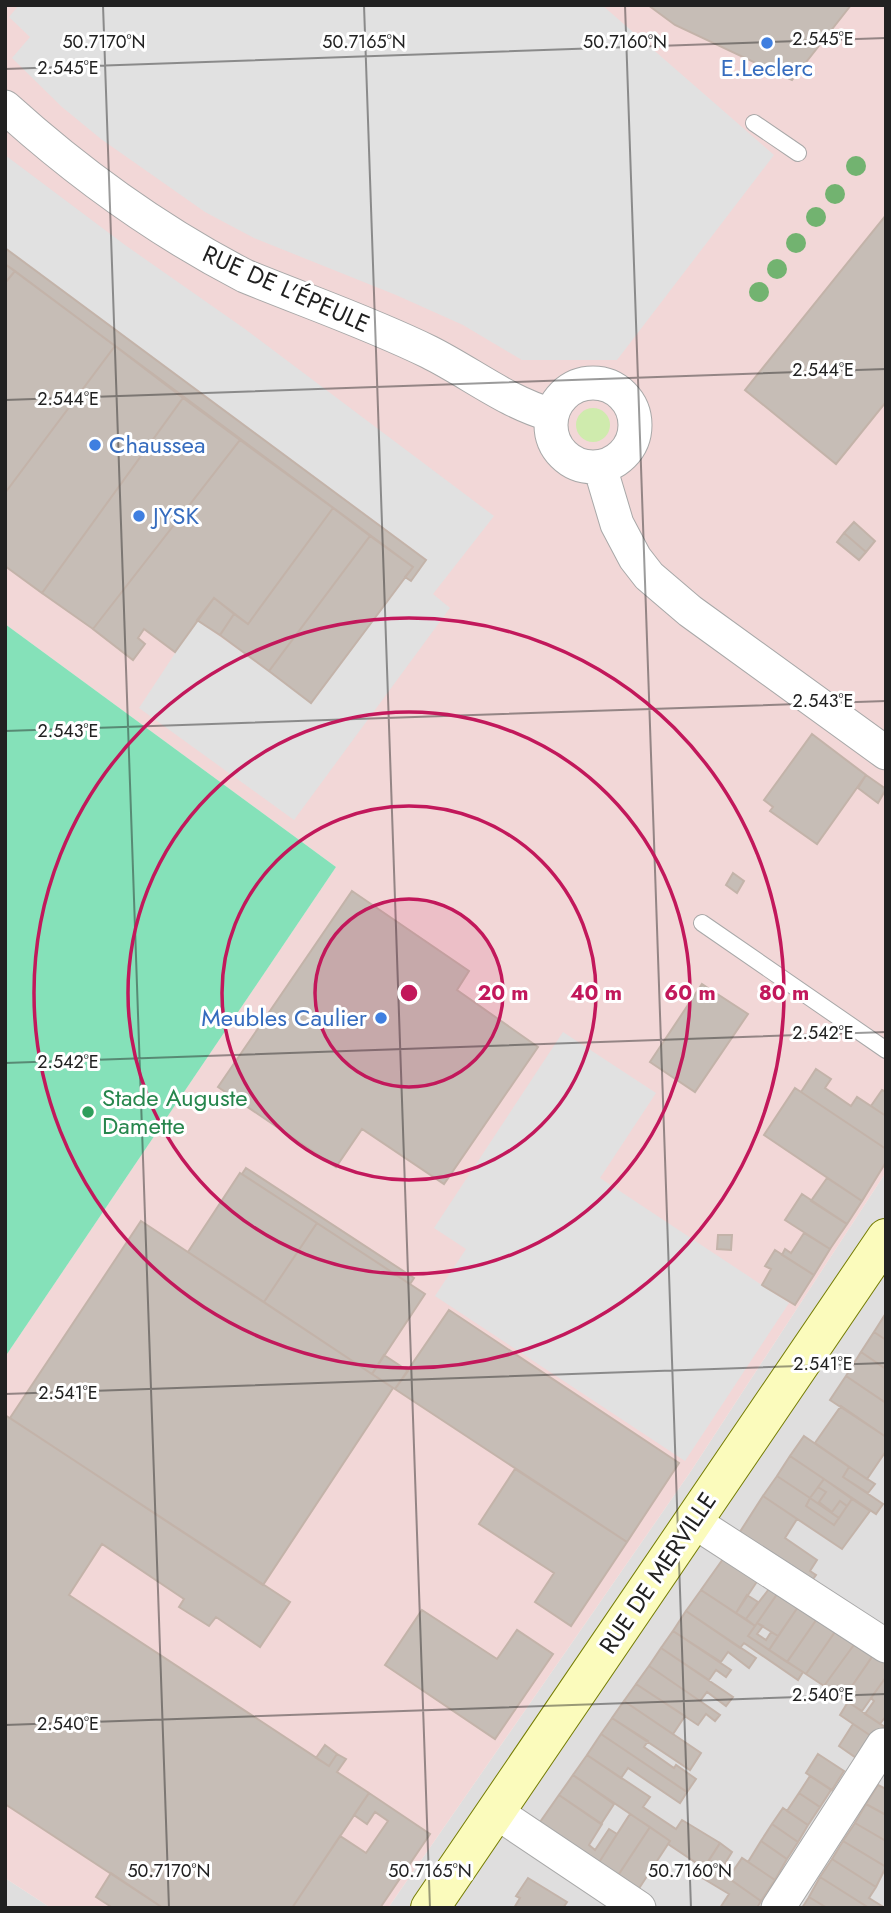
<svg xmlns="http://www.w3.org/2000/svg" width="891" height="1913" font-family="Jost,sans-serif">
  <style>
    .residential { fill: #dfdede }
    .commercial { fill: #f2d7d7 }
    .grass { fill: #cfebad }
    .pitch { fill: #85e1b9 }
    .parking { fill: #e1e1e1 }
    .building { fill: #c6bdb6; stroke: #c3b3a9; stroke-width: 2 }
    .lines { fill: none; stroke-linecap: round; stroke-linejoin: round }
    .lane-casing { stroke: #a8a8a8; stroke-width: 18 }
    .street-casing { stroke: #a8a8a8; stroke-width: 35 }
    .secondary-casing { stroke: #757c03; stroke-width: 40 }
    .lane { stroke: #fff; stroke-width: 16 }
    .street { stroke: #fff; stroke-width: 33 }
    .secondary { stroke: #fbfbbc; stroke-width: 38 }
    .tree { fill: #72b370 }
    .ticks { fill: none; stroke: #212121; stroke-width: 2; stroke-opacity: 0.45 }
    .ring { fill: none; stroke: #c2185b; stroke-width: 3.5 }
    .shop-dot { fill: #3f7fe0; stroke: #fff; stroke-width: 2.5 }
    .leisure-dot { fill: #2e9e5b; stroke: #fff; stroke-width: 2.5 }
    .labels { text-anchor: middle; stroke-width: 6; stroke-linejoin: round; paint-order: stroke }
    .shop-label { font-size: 24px; fill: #366cbe; stroke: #fff; text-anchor: start }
    .street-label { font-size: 24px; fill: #212121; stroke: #fff }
    .leisure-label { font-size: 24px; fill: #27864d; stroke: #fff; text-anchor: start }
    .ticks-label { font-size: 18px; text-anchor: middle; fill: #212121; stroke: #fff; stroke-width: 6; stroke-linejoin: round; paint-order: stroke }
    .centre { fill: #c2185b; stroke: #fff; stroke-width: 3.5 }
    .ring-label { font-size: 21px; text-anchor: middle; font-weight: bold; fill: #c2185b; stroke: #fff; stroke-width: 6; stroke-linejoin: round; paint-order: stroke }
  </style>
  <rect width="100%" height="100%" fill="#f1ede7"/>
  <path class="residential" d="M886,1172V1908H388L691,1471Z
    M5,1878L51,1908H5Z"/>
  <path class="commercial" d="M5,5H886V1172L691,1471L388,1908H51L5,1878V1357L336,867L5,624Z"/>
  <path class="grass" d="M576 425a17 17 0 1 1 34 0a17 17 0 1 1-34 0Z"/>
  <path class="pitch" d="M5,624L336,867L5,1357Z"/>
  <path class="parking" d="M19,5H602L774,155L617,360H522L463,325L396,295L254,238L205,212L101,139L62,107L12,58L30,37L9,17Z
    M5,155L125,245L245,329L494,516L433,594L450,608L294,820L139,708L197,620L312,703L405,577L411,581L426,559L5,248Z
    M563,1032L656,1093L600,1178L789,1303L685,1461L435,1296L466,1249L434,1228Z"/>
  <path class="building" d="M648,5H851L792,80L675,25Z
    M886,215V402L836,464L745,390Z
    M5,248L426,560L411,581L405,577L413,567L5,264Z
    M5,264L15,271L5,283Z
    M15,271L115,346L5,493V283Z
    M115,346L183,398L42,593L5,566V493Z
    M183,398L240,440L93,629L42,593Z
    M240,440L333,508L248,624L214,598L175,652L144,629L138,638L145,644L133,660L93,629Z
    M333,508L370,536L269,671L220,635L234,614L248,624Z
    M854,522L875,541L866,552L844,533Z
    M844,533L866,552L859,560L837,542Z
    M370,536L413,567L311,703L269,671Z
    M214,598L234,614L220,635L197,620Z
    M812,734L866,775L817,844L770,811L773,807L764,800Z
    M866,775L886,789L878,803L858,788Z
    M733,873L744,881L737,893L726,885Z
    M352,891L469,971L457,990L538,1047L444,1184L362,1129L336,1167L218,1087Z
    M702,984L748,1014L695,1092L650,1062Z
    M816,1069L831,1079L825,1088L851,1106L857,1097L886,1116V1149L801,1092Z
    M795,1088L886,1149V1162L862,1201L764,1135Z
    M882,1090L886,1092V1116L871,1106Z
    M246,1168L414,1278L410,1284L242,1174Z
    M240,1173L317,1223L264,1302L188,1252Z
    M827,1178L862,1201L847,1224L811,1201Z
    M802,1194L847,1224L830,1249L785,1220Z
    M141,1221L393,1388L263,1585L10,1418Z
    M317,1223L425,1294L372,1374L264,1302Z
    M804,1233L830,1249L814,1275L782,1255L785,1249L791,1253Z
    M718,1235H732L731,1250L717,1249Z
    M775,1250L814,1275L795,1305L762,1285L771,1269L765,1266Z
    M449,1310L679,1463L627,1542L395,1389Z
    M886,1313V1340L874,1332Z
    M874,1332L886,1340V1369L861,1352Z
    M861,1352L886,1369V1403L846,1376Z
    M384,1355L408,1371L395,1389L372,1374Z
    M846,1376L886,1403V1437L830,1400Z
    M841,1406L886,1437V1451L867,1479L815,1443Z
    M5,1415L290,1602L260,1647L216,1617L209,1626L179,1607L184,1599L102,1544L69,1595L329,1766L337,1754L346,1759L337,1772L369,1793L292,1908H163L5,1804Z
    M804,1436L849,1467L843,1477L883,1504L876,1514L790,1456Z
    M790,1456L824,1479L810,1498L777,1476Z
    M849,1467L875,1484L868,1493L843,1477Z
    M515,1469L627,1542L571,1626L535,1602L554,1573L479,1524Z
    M777,1476L810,1498L806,1506L834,1525L852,1499L870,1511L842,1549L763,1496Z
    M824,1479L852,1499L847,1506L840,1501L832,1512L819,1502L826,1492L818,1487Z
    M818,1487L826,1492L819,1502L832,1512L840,1501L847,1506L839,1518L810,1498Z
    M763,1496L797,1519L785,1538L817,1560L810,1571L816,1575L808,1586L736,1538Z
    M810,1498L839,1518L834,1525L806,1506Z
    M723,1559L760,1577L736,1613L701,1590Z
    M772,1585L780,1590L755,1626L746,1619Z
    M701,1590L755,1626L748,1636L803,1672L798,1680L744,1643L740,1648L686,1611Z
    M780,1590L800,1604L778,1636L757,1623Z
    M747,1595L758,1602L746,1619L736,1613Z
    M800,1604L819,1616L787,1662L769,1650Z
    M422,1610L497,1659L517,1630L553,1654L495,1739L385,1665Z
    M686,1611L756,1658L749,1668L728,1652L721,1662L673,1631Z
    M819,1616L837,1629L806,1674L787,1662Z
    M757,1623L763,1626L757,1634L766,1640L771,1632L778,1636L769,1650L748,1636Z
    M837,1629L856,1642L824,1686L806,1674Z
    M673,1631L731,1670L726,1677L716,1670L709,1680L661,1648Z
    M856,1642L874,1654L843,1699L824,1686Z
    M661,1648L733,1697L726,1706L707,1692L700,1701L649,1666Z
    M874,1654L886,1662V1677L862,1711L843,1699Z
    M649,1666L700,1701L720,1715L715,1721L706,1714L698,1725L636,1684Z
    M886,1677V1716L880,1724L865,1714L874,1701L871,1698Z
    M636,1684L685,1716L673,1734L624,1701Z
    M624,1701L701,1753L690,1770L612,1718Z
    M848,1702L885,1727L877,1740L840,1715Z
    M612,1718L648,1741L644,1747L674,1768L676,1765L696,1779L687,1792L601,1734Z
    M853,1724L877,1740L862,1762L839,1746Z
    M601,1734L687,1792L680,1803L628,1768L621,1778L587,1755Z
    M325,1745L337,1754L329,1766L316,1758Z
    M818,1754L844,1771L832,1790L806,1773Z
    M587,1755L650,1797L643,1807L676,1829L682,1820L720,1843L704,1868L668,1844L670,1841L573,1775Z
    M573,1775L614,1804L601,1824L559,1795Z
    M810,1776L831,1790L820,1807L799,1793Z
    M878,1785L886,1789V1815L866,1804Z
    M369,1793L430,1834L380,1908H292L340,1836L366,1853L388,1821L375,1812L367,1824L354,1815Z
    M799,1793L820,1807L808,1825L787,1811Z
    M559,1795L602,1824L589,1845L595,1850L609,1829L617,1834L598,1864L538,1825Z
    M866,1804L886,1815V1841L855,1823Z
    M783,1808L808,1825L798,1842L772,1824Z
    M630,1814L650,1827L617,1877L598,1864Z
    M855,1823L886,1841V1867L843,1841Z
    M772,1824L798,1842L787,1859L761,1841Z
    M650,1827L670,1841L638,1890L617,1877Z
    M761,1841L787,1859L775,1880L748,1862Z
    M843,1841L886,1867L876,1887L832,1859Z
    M720,1843L732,1852L724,1865L733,1871L742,1858L775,1880L761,1901L707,1863Z
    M832,1859L876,1887L869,1898L885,1908H869L820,1877Z
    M707,1863L761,1901L757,1908H720L729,1894L699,1876Z
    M111,1873L163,1908H113L96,1897Z
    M820,1877L869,1908H827L809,1897Z
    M528,1878L567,1902L563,1908H514L520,1898L516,1896Z
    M809,1897L827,1908H802Z"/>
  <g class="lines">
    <g class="lane-casing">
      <path id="lane" d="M754,123L798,153
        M702,923L886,1050"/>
    </g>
    <g class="street-casing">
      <path id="street" d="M5,107C78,173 158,231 245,276C306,301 370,323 429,352C471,373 506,402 552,415
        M551 425a42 42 0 1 1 84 0a42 42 0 1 1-84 0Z
        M600,467L617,524L635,558L649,576L690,611L886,753
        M693,1521L886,1646
        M496,1812L639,1908
        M778,1908L883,1745"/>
    </g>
    <g class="secondary-casing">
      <path id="secondary" d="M430,1908L886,1238"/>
    </g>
    <use href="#lane" class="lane"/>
    <use href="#street" class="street"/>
    <use href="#secondary" class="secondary"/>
  </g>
  <g class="tree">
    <circle cx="856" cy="166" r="10"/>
    <circle cx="835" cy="194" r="10"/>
    <circle cx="816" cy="217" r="10"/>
    <circle cx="796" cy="243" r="10"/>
    <circle cx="777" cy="269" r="10"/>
    <circle cx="759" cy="292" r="10"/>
  </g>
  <path class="ticks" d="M103,5L169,1908M364,5L430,1908M625,5L691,1908M886,5V12M5,69L886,38M5,400L886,369M5,731L886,701M5,1063L886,1032M5,1394L886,1363M5,1725L886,1694"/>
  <circle cx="409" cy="993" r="94" fill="#c2185b" fill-opacity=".12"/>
  <g class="ring">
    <circle cx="409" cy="993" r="94"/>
    <circle cx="409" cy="993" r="187"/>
    <circle cx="409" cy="993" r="281"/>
    <circle cx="409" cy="993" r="375"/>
  </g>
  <g class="shop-dot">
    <circle cx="767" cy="43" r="7"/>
    <circle cx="95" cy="445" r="7"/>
    <circle cx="139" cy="516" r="7"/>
    <circle cx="381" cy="1018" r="7"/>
  </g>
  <circle class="leisure-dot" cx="88" cy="1112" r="7"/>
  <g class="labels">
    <g class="shop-label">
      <text x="767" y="76" text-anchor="middle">E.Leclerc</text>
      <text x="109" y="453">Chaussea</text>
      <text x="153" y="524">JYSK</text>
      <text x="367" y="1026" text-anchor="end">Meubles Caulier</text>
    </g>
    <g class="street-label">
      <text transform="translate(286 289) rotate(24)" y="8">RUE DE L'ÉPEULE</text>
      <text transform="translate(658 1573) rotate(-56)" y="8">RUE DE MERVILLE</text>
    </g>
    <g class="leisure-label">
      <text x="102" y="1106">Stade Auguste<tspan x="102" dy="28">Damette</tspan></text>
    </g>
  </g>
  <g class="ticks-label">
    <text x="823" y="45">2.545°E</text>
    <text x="104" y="48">50.7170°N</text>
    <text x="364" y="48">50.7165°N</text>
    <text x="625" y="48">50.7160°N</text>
    <text x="68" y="74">2.545°E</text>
    <text x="823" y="376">2.544°E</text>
    <text x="68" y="405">2.544°E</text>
    <text x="823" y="707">2.543°E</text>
    <text x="68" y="737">2.543°E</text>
    <text x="823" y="1039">2.542°E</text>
    <text x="68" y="1068">2.542°E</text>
    <text x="823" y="1370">2.541°E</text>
    <text x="68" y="1399">2.541°E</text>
    <text x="823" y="1701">2.540°E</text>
    <text x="68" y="1730">2.540°E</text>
    <text x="169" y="1877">50.7170°N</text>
    <text x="430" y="1877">50.7165°N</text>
    <text x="690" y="1877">50.7160°N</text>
  </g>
  <circle cx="409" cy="993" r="10" class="centre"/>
  <g class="ring-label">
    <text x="503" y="1000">20 m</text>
    <text x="596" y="1000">40 m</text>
    <text x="690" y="1000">60 m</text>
    <text x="784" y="1000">80 m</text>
  </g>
  <rect width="891" height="1913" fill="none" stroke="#212121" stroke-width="14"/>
</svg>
